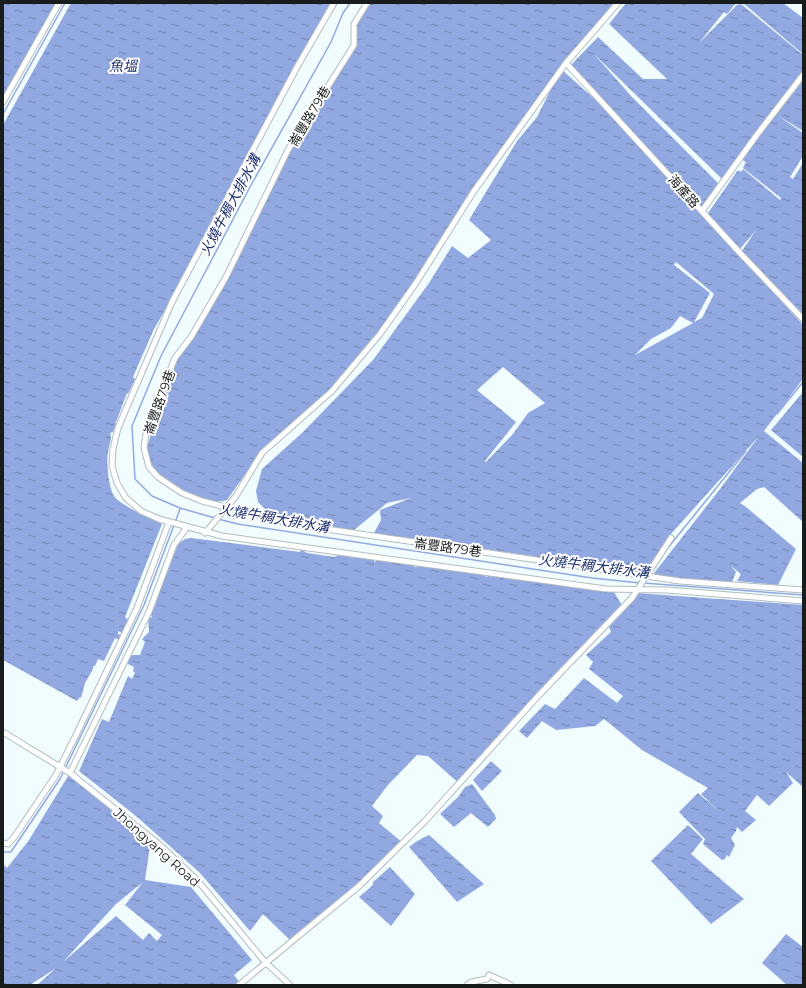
<svg xmlns="http://www.w3.org/2000/svg" width="806" height="988" font-family="Montserrat,'Noto Sans TC',sans-serif">
  <style>
    .water { fill: url(#water-ripples); fill-rule: evenodd }
    .lines { fill: none; stroke-linecap: round; stroke-linejoin: round }
    .stream { stroke: #91a8e0; stroke-width: 1.5 }
    .minor-casing { stroke: #b2bcbf; stroke-width: 7 }
    .minor { stroke: #fff; stroke-width: 5 }
    .labels { text-anchor: middle; stroke-width: 4; stroke-linejoin: round; paint-order: stroke }
    .street-label { font-size: 13px; fill: #181c1d; stroke: #fff }
    .water-label { font-size: 14px; font-style: italic; fill: #1a2d6e; stroke: #fff }
  </style>
  <defs>
    <pattern id="water-ripples" width="26" height="14" patternUnits="userSpaceOnUse"><rect width="26" height="14" fill="#91a8e0"/><path d="M2 4q2-2 4 0t4 0M15 11q2-2 4 0t4 0" fill="none" stroke="#7588b5"/></pattern>
  </defs>
  <rect width="100%" height="100%" fill="#f0fcfe"/>
  <path class="water" d="M3,3H57L3,96Z
    M71,3H330L231,186L232,187L229,190L218,210V213L214,216L176,288L177,289L154,329L133,377L135,379L128,394L127,393L116,422L115,421L116,424L113,432L110,433C113,438 108,447 108,453C106,463 109,488 114,496C120,505 151,519 162,524L125,617L127,619H129L122,633L118,631V634L121,635L119,640L115,638L104,661L98,659L95,666H93V669L85,683L81,698L80,697L77,701L3,660V125Z
    M370,3H614L561,69L608,111L568,68L598,37L643,79H667L609,24L626,3H736L727,14L724,12L699,43L737,5L741,4L803,55V71L796,79L800,83L803,82V131L777,115L803,133V156L790,177L793,179L803,163V320L740,254L756,230L740,249L708,213L738,170L741,172L743,169L780,200L781,198L743,168L746,162L741,159L724,181L594,54L632,97L718,183L702,211L736,251L803,325V379L764,431L803,463V522L764,487L757,489L740,503L746,507L796,549L778,585L737,581L741,574L731,566L736,572L732,582L651,577L720,489L759,436L671,534L648,573L374,533L381,520L380,510L411,498L387,503L354,530L336,528L334,531L272,516L258,502L256,491L262,469L303,432L373,360L429,283L452,246L468,258L491,240L469,220L517,141L537,117L559,73L481,181L392,318L337,380L341,384L302,421L253,463L227,500L210,503L175,490L157,476L146,451L163,393L177,358L194,337L287,157L310,116L355,46L356,26ZM676,262L714,294L702,318L694,322L710,293L674,265ZM680,316L693,323L635,355L651,339L671,328ZM503,367L545,403L528,413L513,434L486,462L485,461L516,422L477,390Z
    M743,3H783L803,18V54Z
    M803,392V457L771,430Z
    M191,538L300,552L301,549L307,553L334,557L337,556L338,554L349,557L374,559V562L379,560L414,565V567L421,566L483,575L487,577L488,576L614,592L623,607L519,721L513,718L461,785L428,756L417,755L387,786L372,806L383,816L379,823L403,843L293,943L263,914L250,931L200,873L136,816L79,771L102,719L109,722L128,676L132,679L135,673L133,671L134,667L126,663L132,655H140L145,642L142,639L149,632L148,619L152,617L151,615L178,544L185,539Z
    M636,593L803,605V787L786,772L793,783L769,806L757,795L745,811L756,820L742,832L737,827L736,831L731,838L735,845L729,857L727,855L725,859L722,860L703,844L705,839L679,812L698,793L719,811L701,794L708,788L642,750L604,719L595,726L556,730L542,721L527,738L519,731L545,704L555,709L584,678L617,703L623,696L589,669L593,662L586,655L611,632L608,625Z
    M491,761L502,771L482,791L473,780Z
    M70,773L151,839L145,880L191,887L252,960L234,975L240,983L238,985H37L56,968L30,985H3V864L7,868L29,840ZM143,882L125,905L162,935L157,941L149,933L143,940L116,916L63,962L116,904Z
    M472,784L495,815L496,819L488,827L471,813L454,827L440,814L458,797L465,787Z
    M688,825L703,839L691,854L744,899L711,924L651,861Z
    M429,835L484,884L457,902L409,847C417,841 422,838 429,835Z
    M390,867L415,894L391,926L359,897L373,885V882Z
    M786,934L803,947V985H787L762,963Z"/>
  <g class="lines">
    <path class="stream" d="M3,114L65,3
      M777,414L803,382
      M215,518L180,508L152,496L135,479L132,426L161,356L250,187L331,42L343,13L350,3
      M218,519L238,524L592,578L640,583
      M663,554L746,451
      M643,583L803,595
      M3,852H11L60,779L144,605L180,509"/>
    <g class="minor-casing">
      <path id="minor" d="M334,3L297,67L172,302L118,428L113,449L112,466L117,483L126,498L141,511L159,519L222,536L606,589L667,590L803,601
        M367,3L354,24V45L288,150L226,277L191,337L175,358L147,427L144,448L149,467L158,477L182,493L202,501L292,524L680,581L803,590
        M566,63L740,253L803,319
        M3,102L59,3
        M702,211L756,136L803,75
        M205,533L236,496L262,453L332,391L380,334L416,283L474,191L566,63L618,3
        M3,732L70,773L160,845L198,881L265,962L290,985
        M70,773L149,612L174,545L187,527
        M3,843L8,844L15,836L56,775L75,737L137,608L169,522
        M239,985L359,886L425,821L539,695L632,598L671,538
        M467,985L471,982L487,979L489,975L511,985"/>
    </g>
    <use href="#minor" class="minor"/>
  </g>
  <g class="labels">
    <g class="street-label">
      <text transform="translate(309 116) rotate(-59)" y="5">崙豐路79巷</text>
      <text transform="translate(684 191) rotate(48)" y="5">海產路</text>
      <text transform="translate(159 402) rotate(-70)" y="5">崙豐路79巷</text>
      <text transform="translate(448 547) rotate(8)" y="5">崙豐路79巷</text>
      <text transform="translate(157 847) rotate(42)" y="5">Jhongyang Road</text>
    </g>
    <g class="water-label">
      <text x="123" y="71">魚塭</text>
      <text transform="translate(230 205) rotate(-62)" y="5">火燒牛稠大排水溝</text>
      <text transform="translate(274 518) rotate(10)" y="5">火燒牛稠大排水溝</text>
      <text transform="translate(594 566) rotate(7)" y="5">火燒牛稠大排水溝</text>
    </g>
  </g>
  <rect width="806" height="988" fill="none" stroke="#181c1d" stroke-width="8"/>
</svg>
